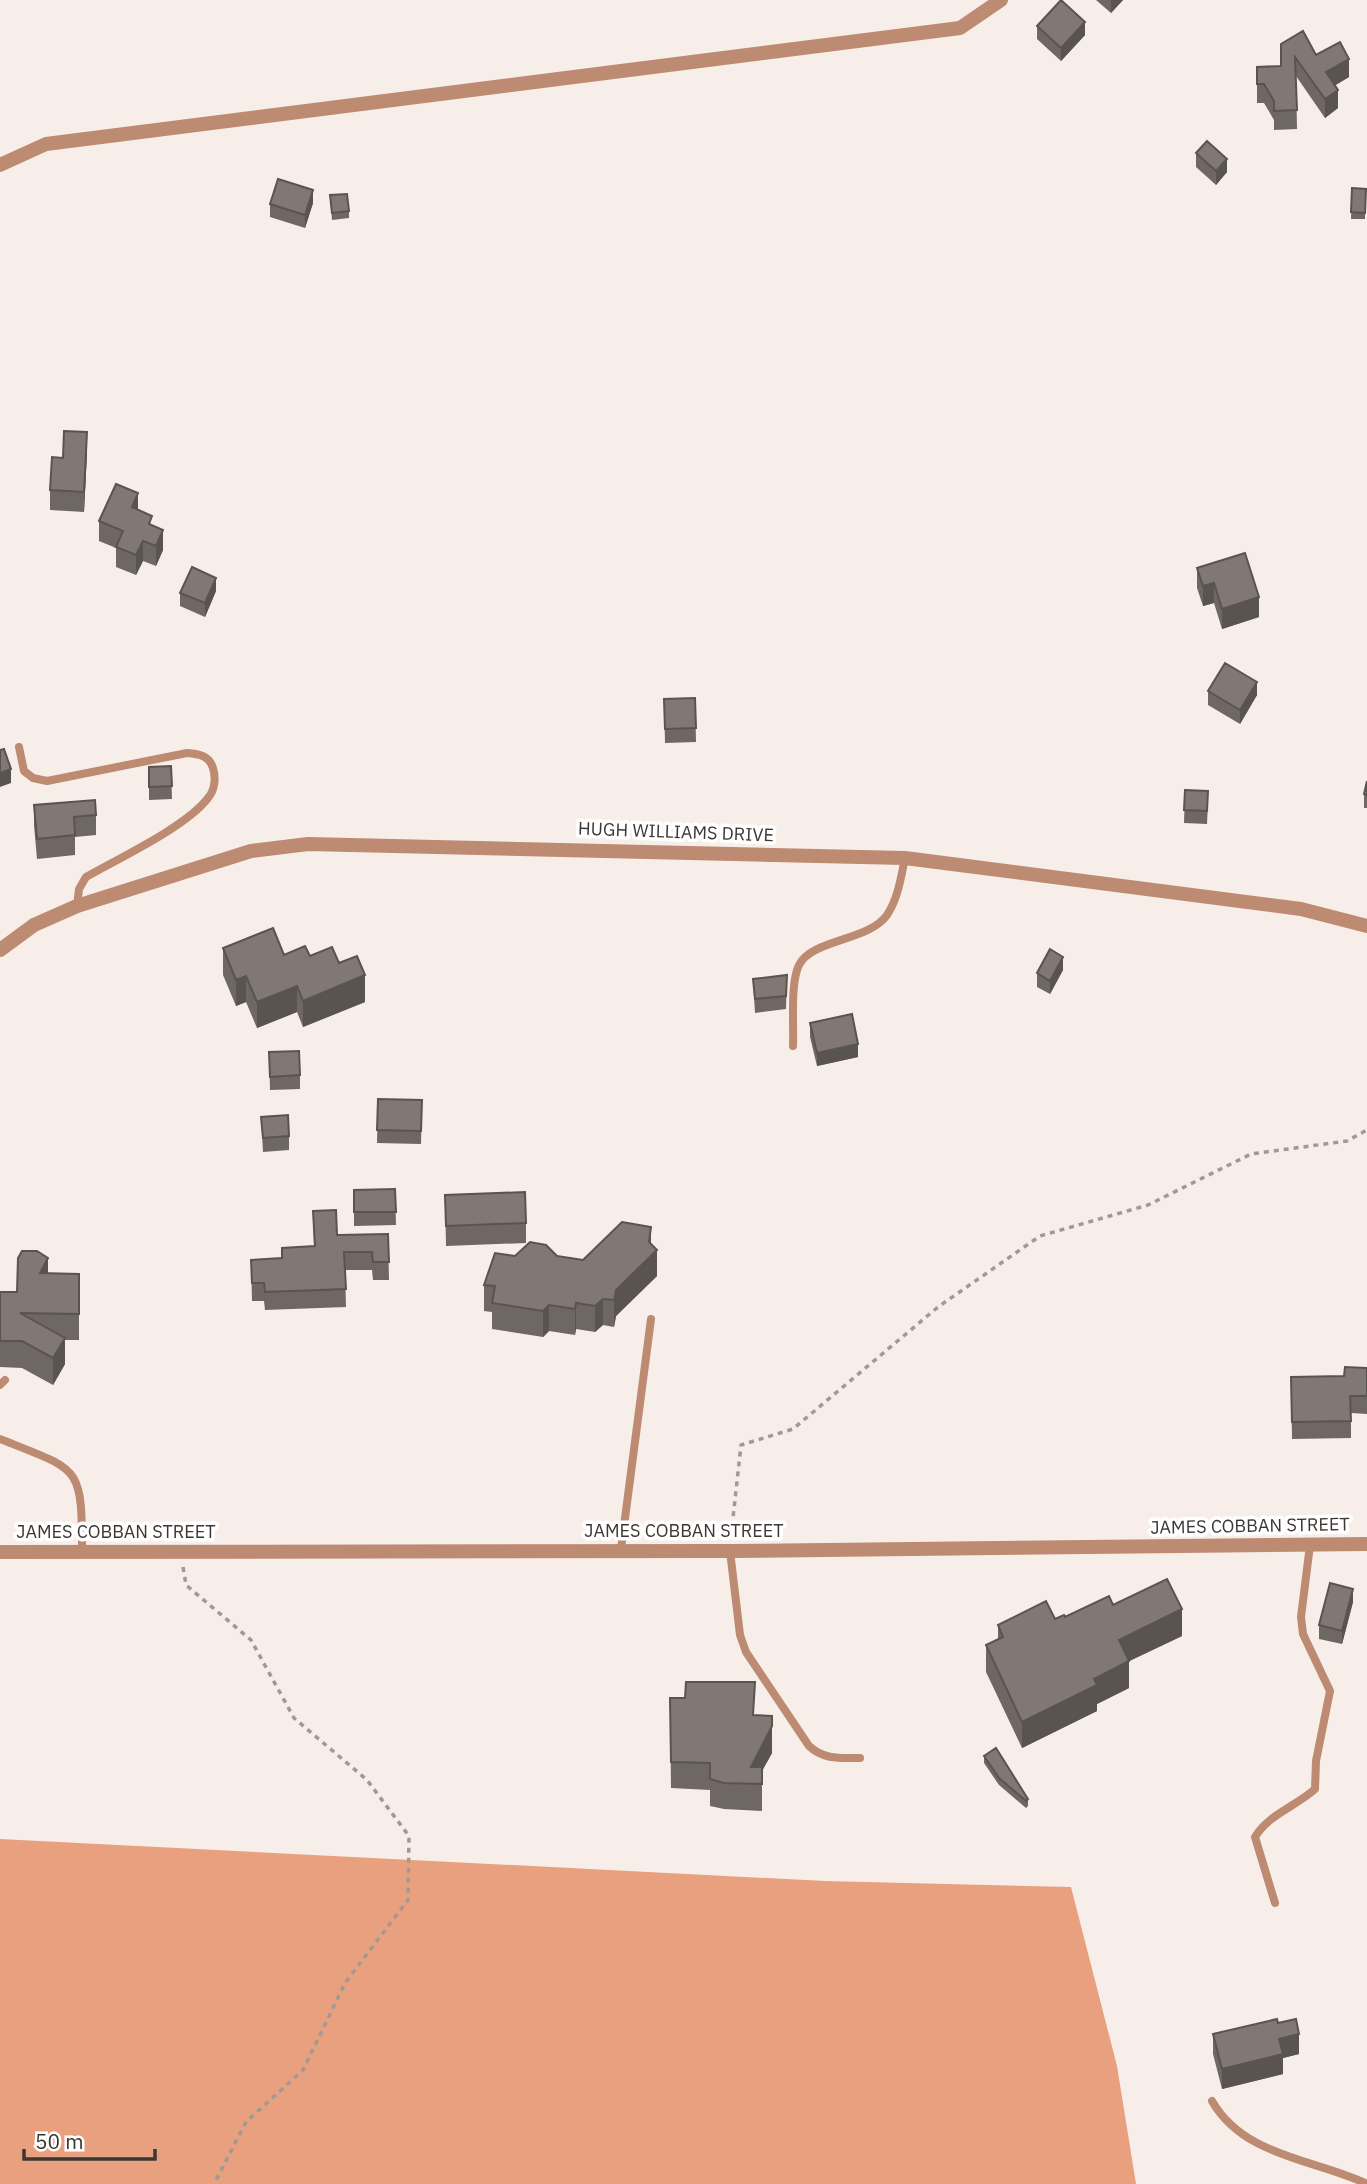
<svg xmlns="http://www.w3.org/2000/svg" width="1367" height="2184" font-family="'IBM Plex Sans',sans-serif">
  <style>
    .forest { fill: #e9a07f }
    .lines { fill: none; stroke-linecap: round; stroke-linejoin: round }
    .path { stroke: #a09995; stroke-width: 3.5; stroke-dasharray: 5 5; stroke-linecap: butt }
    .lane { stroke: #bd8a72; stroke-width: 8 }
    .street { stroke: #bd8a72; stroke-width: 14 }
    .wall { fill: #6f6764 }
    .shaded-wall { fill: #5a5451 }
    .building { fill: #817874; stroke: #5a5451; stroke-width: 2 }
    .labels { text-anchor: middle; stroke-width: 7; stroke-linejoin: round; paint-order: stroke }
    .street-label { font-size: 18px; fill: #3b3735; stroke: #fff }
  </style>
  <rect width="100%" height="100%" fill="#f8eee9"/>
  <path class="forest" d="M0,1839L825,1881L1071,1887L1117,2066L1136,2184H0Z"/>
  <g class="lines">
    <path class="path" d="M731,1536L741,1445L793,1429L938,1307L1040,1236L1148,1205L1251,1154L1347,1141L1367,1130
      M183,1567L186,1585L251,1640L294,1718L367,1780L409,1836L408,1900L345,1983L303,2070L246,2122L214,2184"/>
    <path class="lane" d="M19,747L24,771L33,778L47,781L187,753C198,754 209,755 213,768C216,778 215,790 208,798C186,827 119,858 86,877L79,889L77,906
      M793,1046C794,1026 790,983 799,965C812,939 869,941 887,915C898,899 901,877 905,858
      M0,1385L5,1380
      M0,1439C80,1471 82,1464 82,1552
      M621,1549L651,1319
      M730,1551L740,1635L746,1652L809,1746C824,1760 840,1758 860,1758
      M1275,1903L1255,1837C1269,1814 1295,1807 1315,1789L1316,1761L1330,1691L1303,1634L1301,1617L1310,1545
      M1212,2101C1244,2157 1315,2159 1367,2184"/>
    <path class="street" d="M0,165L46,144L960,28L1001,0
      M0,950L34,925L77,906L251,851L308,844L905,858L1301,909L1367,926
      M0,1552L730,1551L1367,1544"/>
  </g>
  <path class="wall" d="M1096,0H1123L1111,13Z
    M1037,26L1085,35L1061,61L1037,39Z
    M1281,44L1316,55L1349,77L1335,85L1338,108L1325,118L1296,76L1297,129L1274,130V120L1264,103H1257V67L1281,66Z
    M1196,153L1227,172L1216,185L1196,167Z
    M1352,188L1366,189L1365,219H1351Z
    M330,195L349,211V218L332,220Z
    M313,203L305,228L270,217V204Z
    M87,452L84,512L50,510V490L63,458Z
    M138,509L152,526L163,550L156,566L143,561L136,575L116,567V548L99,541V521Z
    M1197,568L1259,617L1222,629L1214,603L1203,606L1197,588Z
    M216,591L205,617L180,606V593Z
    M1208,691L1257,695L1240,724L1208,705Z
    M695,698L696,742L665,743L664,699Z
    M171,766L172,799L149,800V767Z
    M1367,781V808H1364V794Z
    M1185,790L1208,804L1207,824L1184,823Z
    M34,805L96,815V835L75,837V855L37,859L34,825Z
    M223,948L284,955L310,956L339,963L365,1002L303,1027L297,1012L257,1028L246,1002L236,1006L223,975Z
    M1063,970L1050,994L1037,987V973Z
    M787,975L786,1009L755,1013L753,979Z
    M810,1023L858,1057L817,1066L810,1037Z
    M269,1052L300,1075V1089L270,1090Z
    M378,1099L422,1100L421,1144L377,1143Z
    M261,1117L289,1136V1150L263,1152Z
    M395,1189L396,1225L354,1226V1190Z
    M445,1195L526,1223V1243L446,1246Z
    M313,1211L337,1235L388,1234L389,1280H373L372,1270H345L346,1307L265,1310L264,1301H252L251,1260L282,1258L314,1246Z
    M651,1244L657,1276L616,1316L614,1327L603,1325L595,1332L576,1329L575,1335L549,1331L543,1337L492,1329V1312L484,1311V1285L515,1256H557L583,1260Z
    M48,1273L79,1274V1340H65V1364L53,1385L22,1368L0,1367V1292H17Z
    M1367,1368V1414L1351,1413V1438L1292,1439L1291,1377L1344,1376Z
    M1353,1602L1342,1644L1319,1639V1625Z
    M1113,1605L1182,1636L1129,1661V1688L1097,1704V1711L1022,1748L986,1672V1645L998,1640V1625L1065,1617Z
    M670,1698L755,1715L772,1742V1753L762,1771V1811L724,1809L710,1806V1790L671,1788Z
    M984,1756L1028,1799V1806L1026,1808L999,1785L984,1763Z
    M1278,2023L1299,2054L1283,2058V2074L1222,2089L1213,2054V2034Z"/>
  <path class="shaded-wall" d="M1111,0H1123L1111,13Z
    M1085,22V35L1061,61V48Z
    M1349,59V77L1326,91V72Z
    M1338,90V108L1325,118V99Z
    M1227,159V172L1216,185V171Z
    M313,190V203L305,228V215Z
    M87,432V452L84,512V492Z
    M138,493V513L132,507Z
    M163,530V550L156,566V546Z
    M143,541V561L136,575V555Z
    M216,578V591L205,617V603Z
    M1214,583V603L1203,606V586Z
    M1259,597V617L1222,629V609Z
    M1257,682V695L1240,724V710Z
    M11,769V783L0,787V773Z
    M1063,957V970L1050,994V981Z
    M365,975V1002L303,1027V1001Z
    M246,976V1002L236,1006V980Z
    M297,986V1012L257,1028V1002Z
    M858,1044V1057L817,1066V1053Z
    M651,1227V1253L657,1250V1276L616,1316L614,1327V1300L616,1290L649,1242Z
    M48,1258V1284L40,1273Z
    M603,1299V1325L595,1332V1306Z
    M576,1303V1329L575,1335V1309Z
    M549,1305V1331L543,1337V1311Z
    M65,1338V1364L53,1385V1358Z
    M1353,1589V1602L1342,1644V1631Z
    M1182,1609V1636L1119,1666V1640Z
    M1129,1661V1688L1097,1704V1711L1022,1748V1722L1094,1679Z
    M772,1716V1753L762,1771V1811V1771L751,1767Z
    M1299,2034V2054L1283,2058V2074L1222,2089V2069L1279,2039Z"/>
  <path class="building" d="M1061,0L1085,22L1061,48L1037,26Z
    M1303,31L1316,55L1340,42L1349,59L1326,72L1338,90L1325,99L1295,57L1297,110L1274,111V101L1264,84H1257V67L1281,66V44Z
    M1207,141L1227,159L1216,171L1196,153Z
    M278,179L313,190L305,215L270,204Z
    M1352,188L1366,189L1365,213L1351,212Z
    M347,194L349,211L332,213L330,195Z
    M64,431L87,432L84,492L50,490L52,457L63,458Z
    M116,484L138,493L132,507L152,516L149,524L163,530L156,546L143,541L136,555L116,547L123,531L99,521Z
    M1245,553L1259,597L1222,609L1214,583L1203,586L1197,568Z
    M192,567L216,578L205,603L180,593Z
    M1225,663L1257,682L1240,710L1208,691Z
    M695,698L696,728L665,729L664,699Z
    M4,749L11,769L0,773V750Z
    M171,766L172,786L149,787V767Z
    M1367,781V795L1364,794Z
    M1185,790L1208,791L1207,811L1184,810Z
    M95,800L96,815L74,817L75,835L37,839L34,805Z
    M273,928L284,955L305,946L310,956L332,947L339,963L357,956L365,975L303,1001L297,986L257,1002L246,976L236,980L223,948Z
    M1050,949L1063,957L1050,981L1037,973Z
    M787,975L786,996L755,999L753,979Z
    M852,1014L858,1044L817,1053L810,1023Z
    M299,1051L300,1075L270,1077L269,1052Z
    M378,1099L422,1100L421,1131L377,1130Z
    M288,1115L289,1136L263,1138L261,1117Z
    M395,1189L396,1212H354V1190Z
    M525,1192L526,1223L446,1226L445,1195Z
    M336,1210L337,1235L388,1234L389,1262H373L372,1252H344L346,1289L265,1292L264,1283H252L251,1260L282,1258V1248L315,1246L313,1211Z
    M622,1222L651,1227L649,1242L657,1250L616,1290L614,1300L603,1299L595,1306L576,1303L575,1309L549,1305L543,1311L492,1303L495,1286L484,1285L495,1253L515,1256L530,1242L546,1245L557,1256L583,1260Z
    M22,1251H37L48,1258L40,1273L79,1274V1314L20,1313L65,1338L53,1358L22,1341H0V1292H17L18,1258Z
    M1345,1367L1367,1368V1396H1350L1351,1421L1292,1422L1291,1377L1344,1376Z
    M1167,1579L1182,1609L1119,1640L1129,1661L1094,1679L1097,1685L1022,1722L986,1645L1003,1637L998,1625L1046,1601L1055,1619L1064,1615L1065,1617L1109,1596L1113,1605Z
    M1330,1583L1353,1589L1342,1631L1319,1625Z
    M686,1682H755L753,1715L772,1716V1726L751,1767H762V1784L724,1783L710,1779V1763L671,1762L670,1698H685Z
    M996,1748L1028,1799L1026,1801L999,1778L984,1756Z
    M1277,2019L1278,2023L1296,2019L1299,2034L1279,2039L1283,2054L1222,2069L1213,2034Z"/>
  <g class="labels">
    <g class="street-label">
      <text transform="translate(676 832) rotate(2)" y="6">HUGH WILLIAMS DRIVE</text>
      <text transform="translate(1250 1526) rotate(-1)" y="6">JAMES COBBAN STREET</text>
      <text x="684" y="1537">JAMES COBBAN STREET</text>
      <text x="116" y="1538">JAMES COBBAN STREET</text>
    </g>
  </g>
  <path d="M24 2149v10h131v-10" fill="none" stroke="#3b3735" stroke-width="3.5"/>
  <text x="35" y="2149" font-size="21" fill="#3b3735" stroke="#ffffff" stroke-width="5" paint-order="stroke">50 m</text>
</svg>
